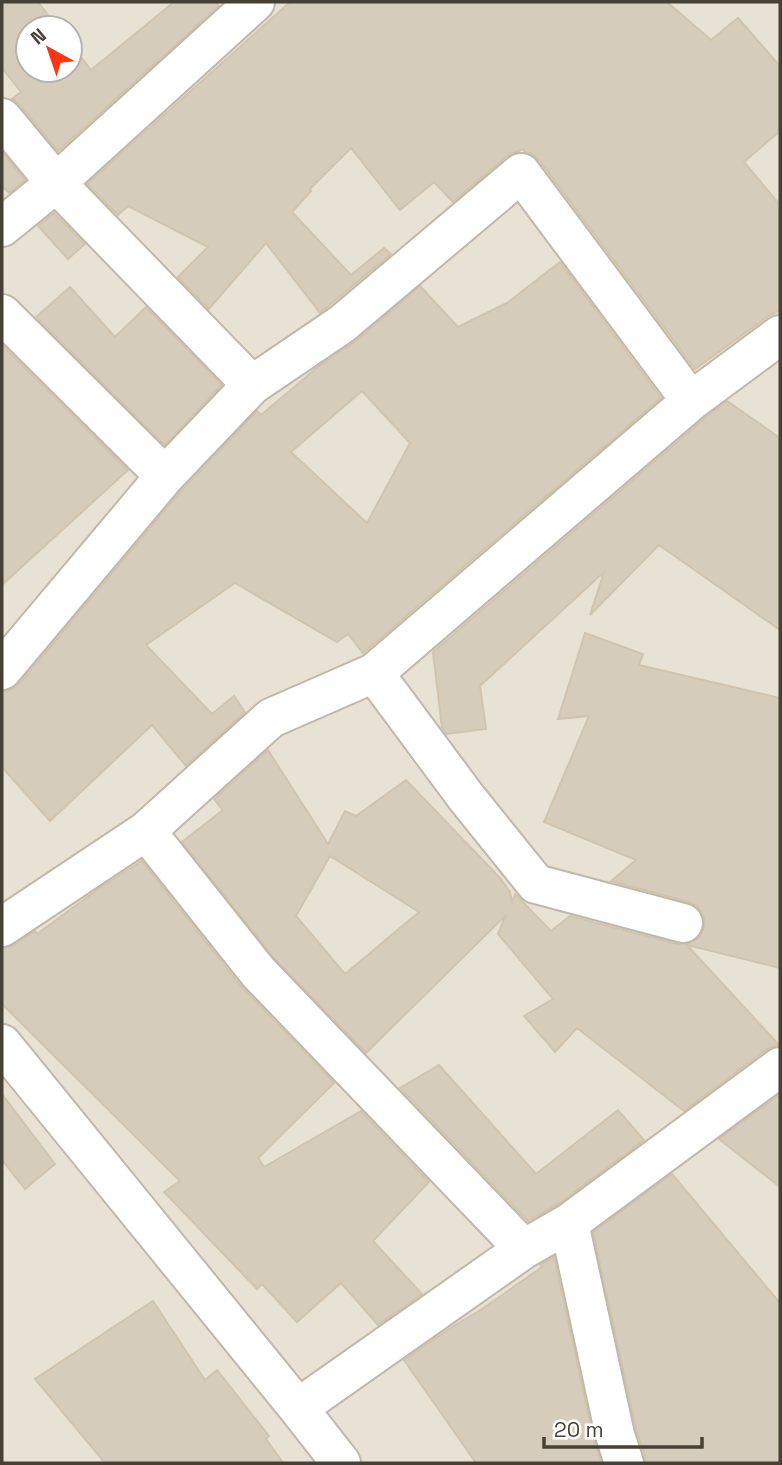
<svg xmlns="http://www.w3.org/2000/svg" width="782" height="1465" font-family="'Space Grotesk',sans-serif">
  <style>
    .residential { fill: #e8e2d5; fill-rule: evenodd }
    .building { fill: #d6ccbc; stroke: #d1c4af; stroke-width: 2; fill-rule: evenodd }
    .lines { fill: none; stroke-linecap: round; stroke-linejoin: round }
    .minor-casing { stroke: #c0b8a9; stroke-width: 42 }
    .minor { stroke: #fff; stroke-width: 38 }
  </style>
  <rect width="100%" height="100%" fill="#f4f0e7"/>
  <path class="residential" d="M2,2H780V1463H2ZM28,28H70V70H28Z"/>
  <path class="building" d="M2,2H38L58,28H28V70H70V43L91,70L174,2H215L219,6L58,151L19,104L12,99L21,92L2,68Z
    M290,2H667L711,40L738,18L780,66V131L744,162L780,205V310L767,317L695,369L539,160L530,153L525,152L523,149L507,156L453,202L434,182L400,210L351,148L310,189L311,191L292,212L351,275L384,248L391,254L320,313L266,243L209,309L178,277L208,247L128,206L118,215L87,184Z
    M2,152L25,180L9,193L2,186Z
    M54,213L85,244L68,259L38,226Z
    M560,262L661,398L363,653L348,634L337,642L235,583L146,645L212,714L234,696L245,712L186,766L152,725L50,821L2,767V691L10,690L19,684L181,491L257,411L261,415L319,366L356,341L420,286L458,327L507,303ZM362,391L410,443L367,523L291,452Z
    M70,287L115,337L146,307L222,385L165,445L36,317Z
    M3,346L128,470L2,585V348Z
    M727,401L780,438V630L659,545L590,615L604,572L480,686L486,729L446,734L442,728L433,652L705,418Z
    M585,633L643,654L639,665L780,698V968L687,945L779,1045L767,1049L684,1111L577,1028L555,1052L524,1016L553,999L498,934L506,915L366,1053L274,958L182,842L223,810L214,799L268,750L328,844L345,811L356,816L406,780L500,878L510,892L512,902L515,894L551,931L570,916L677,944H689L699,938L704,928V917L698,907L689,902L611,881L636,860L544,822L589,716L558,719ZM330,856L419,912L345,974L296,916Z
    M142,861L241,986L334,1083L258,1158L264,1167L361,1111L429,1182L373,1241L422,1294L378,1325L341,1283L297,1322L262,1284L257,1289L164,1192L180,1181L2,1004V949L14,945L35,931L37,934L101,887Z
    M439,1065L536,1174L618,1110L644,1140L557,1205L528,1221L400,1088Z
    M2,1094L55,1164L25,1189L2,1160Z
    M780,1094V1187L719,1139Z
    M672,1174L780,1303V1463H645V1456L636,1429L593,1232Z
    M554,1257L594,1440L601,1463H476L404,1360L452,1327L482,1309L542,1267L540,1265Z
    M153,1301L205,1380L217,1370L269,1436L266,1439L283,1463H105L35,1379Z"/>
  <g class="lines">
    <g class="minor-casing">
      <path id="minor" d="M2,118L56,183L252,385
        M2,227L56,183L255,2
        M2,314L165,476
        M2,670L165,476L252,385L342,324L521,173L691,401
        M374,673L466,797L536,884L683,923
        M146,831L258,972L524,1249
        M2,927L146,831L271,718L374,673L691,401L780,335
        M2,1044L298,1408L341,1463
        M569,1223L615,1435L624,1463
        M298,1408L524,1249L569,1223L780,1067"/>
    </g>
    <use href="#minor" class="minor"/>
  </g>
  <rect width="782" height="1465" fill="none" stroke="#474035" stroke-width="7"/>
  <g transform="translate(49 49) rotate(320)"><circle r="33" fill="#ffffff" stroke="#b5b3ae" stroke-width="2"/>
  <path d="M0-5L12 26L0 18L-12 26Z" fill="#ff3613"/>
  <text y="-10" font-size="19" font-weight="bold" text-anchor="middle" fill="#474035">N</text>
  </g>
  <path d="M544 1437v10h158v-10" fill="none" stroke="#474035" stroke-width="3.5"/>
  <text x="554" y="1437" font-size="21" fill="#474035" stroke="#ffffff" stroke-width="5" paint-order="stroke">20 m</text>
</svg>
